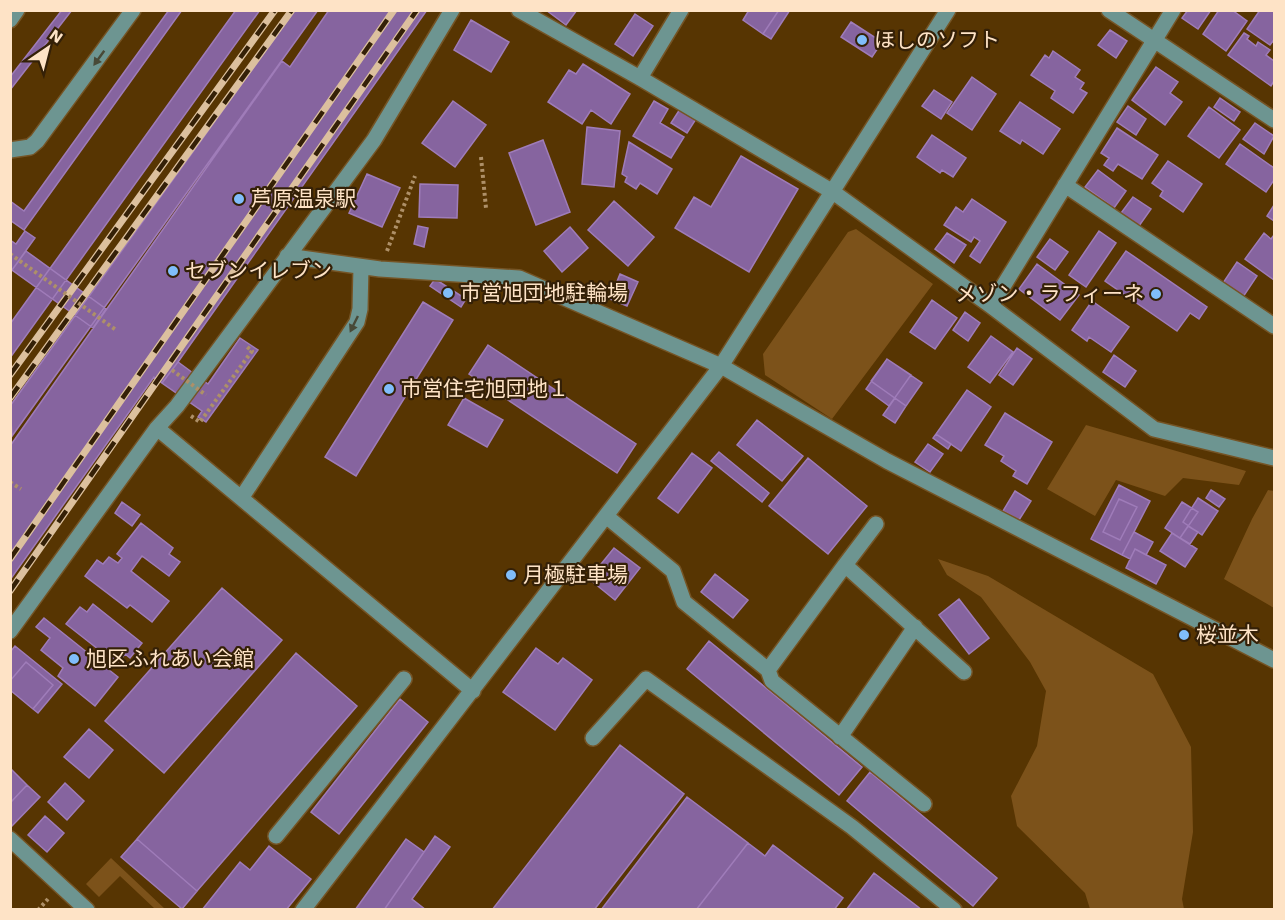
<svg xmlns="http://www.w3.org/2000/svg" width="1285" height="920" font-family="'Work Sans','Noto Sans JP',sans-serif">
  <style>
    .green { fill: #7c521a }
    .building { fill: #86649f; stroke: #9f7cb9; stroke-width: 1.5 }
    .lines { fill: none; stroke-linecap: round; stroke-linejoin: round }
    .minor-casing { stroke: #755425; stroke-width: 18 }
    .path { stroke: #ae9068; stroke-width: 4; stroke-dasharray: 3 3; stroke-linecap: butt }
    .minor { stroke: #6d9591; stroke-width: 15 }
    .rail-casing { stroke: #dcc09e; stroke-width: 7 }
    .rail { stroke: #342007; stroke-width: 4.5; stroke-dasharray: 14; stroke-linecap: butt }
    .path-bridge { stroke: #ae9068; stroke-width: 4; stroke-dasharray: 3 3; stroke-linecap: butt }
    .oneway { fill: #484937 }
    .poi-dot { fill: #80bdfa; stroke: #342007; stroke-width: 2 }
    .labels { text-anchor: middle; stroke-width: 4.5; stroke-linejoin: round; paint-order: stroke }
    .poi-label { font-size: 21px; fill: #fee3c6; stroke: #342007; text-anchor: start }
  </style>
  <rect width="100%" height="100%" fill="#573502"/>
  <path class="green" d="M856,229L933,284L832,419L765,375L763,354L848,232Z
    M1086,425L1246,471L1239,485L1183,478L1165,496L1116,480L1095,516L1047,489Z
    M1268,490L1274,491V608L1224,579L1252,519Z
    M938,559L988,576L1153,674L1191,747L1193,832L1182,899L1184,909H1090L1085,893L1017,826L1011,796L1037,746L1046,691L1030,662L981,597L947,575Z
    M111,858L165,909H155L120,876L99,897L86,884Z"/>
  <path class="building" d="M62,10H72L10,90V77Z
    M169,10H182L24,230L10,220V201L24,211Z
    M236,10H260L10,358V324Z
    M295,10H318L12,436L10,406Z
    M329,10H427L178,362L162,383L154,377L10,580V446L282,61L290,67Z
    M546,10H577L566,25Z
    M749,10H779L763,34L743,20Z
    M779,10H790L771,39L763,34Z
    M1188,10H1211L1198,29L1182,18Z
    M1219,10H1232L1247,21L1226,51L1203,34Z
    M1260,10H1274V43L1273,41L1270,45L1247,29Z
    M635,14L653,26L633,56L615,44Z
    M471,20L509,42L491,72L454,50Z
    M851,22L882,42L872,57L841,37Z
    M1110,30L1127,41L1116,58L1098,45Z
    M1244,33L1249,36L1247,39L1256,46L1258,42L1270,50L1266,55L1274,61V81L1271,86L1228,55Z
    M1053,51L1080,70L1075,77L1084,83L1080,89L1087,93L1073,113L1051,98L1055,91L1031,75L1045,55L1049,58Z
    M583,64L630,94L611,124L591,110L582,124L548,102L569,70L576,74Z
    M1156,67L1178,82L1170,93L1182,102L1165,125L1132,100Z
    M972,77L996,94L972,130L947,113Z
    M934,90L952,102L941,119L922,106Z
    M1220,98L1240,112L1234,121L1214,107Z
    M453,101L486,125L455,167L422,143Z
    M654,101L668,109L660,123L684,137L671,158L633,136Z
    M1020,102L1060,129L1043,154L1022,140L1020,144L1000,131Z
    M1128,106L1146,119L1136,135L1117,122Z
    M1209,107L1240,130L1219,158L1188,136Z
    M680,109L696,119L687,133L671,123Z
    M1255,123L1274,136L1264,154L1243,139Z
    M587,127L620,131L614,187L582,184Z
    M1117,128L1158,155L1142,179L1118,164L1113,171L1104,165L1109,158L1101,153Z
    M932,135L966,158L953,177L942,170L940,173L917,157Z
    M543,140L570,212L536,225L509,153Z
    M629,142L672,169L657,194L640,183L636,189L625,182L627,177L622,174Z
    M1240,144L1274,168V180L1266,192L1226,164Z
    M741,156L798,189L749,272L675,228L694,197L711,207Z
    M1168,161L1202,184L1183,212L1160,196L1163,191L1152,183Z
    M1098,170L1126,191L1114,208L1085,187Z
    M367,174L400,188L382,227L349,213Z
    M420,184L458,185L457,218L419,217Z
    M1133,197L1151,209L1139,226L1121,213Z
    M972,199L1006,222L980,263L970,256L980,241L974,237L971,242L944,225L956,207L963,212Z
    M614,201L654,237L628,266L588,230Z
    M1274,205V221L1267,216Z
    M418,226L428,228L424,247L414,244Z
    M570,227L588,248L562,272L544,251Z
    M25,231L35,238L12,270L10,268V240L16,244Z
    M1099,231L1116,243L1086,287L1069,275Z
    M947,233L966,245L954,263L935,249Z
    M1264,233L1271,239L1274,235V280L1245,259Z
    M1050,239L1068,252L1055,270L1037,257Z
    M26,251L106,309L93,328L12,270Z
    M1126,251L1207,307L1199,319L1190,313L1177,331L1105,281Z
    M1237,262L1257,276L1243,297L1223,283Z
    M1037,264L1079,295L1060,320L1019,289Z
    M620,274L638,282L627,306L610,299Z
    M435,279L466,299L461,307L430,286Z
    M932,300L957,318L935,349L910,332Z
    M1092,301L1129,327L1111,352L1089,337L1087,341L1072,330Z
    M423,302L453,320L356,476L325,457Z
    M965,312L980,323L968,341L953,330Z
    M991,336L1013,352L990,383L968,367Z
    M240,338L258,350L206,422L198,417L202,411L162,383L178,362L208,384Z
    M488,345L636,444L617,473L469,374Z
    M1017,348L1032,359L1013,385L999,375Z
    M1114,355L1136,371L1125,387L1103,372Z
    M887,359L911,375L889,406L866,389Z
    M887,359L922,383L906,406L871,381Z
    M967,390L991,407L961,451L936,434Z
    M464,398L503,420L487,447L448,425Z
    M895,398L906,406L895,423L883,415Z
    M1005,413L1052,442L1027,484L1013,476L1016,471L1001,461L1004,456L985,445Z
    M757,420L803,456L782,481L737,445Z
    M936,434L951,444L948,449L933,438Z
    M928,444L943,454L930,472L915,462Z
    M719,452L769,493L762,502L711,461Z
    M692,453L712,468L678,513L658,498Z
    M808,458L867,506L828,554L769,506Z
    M1119,485L1150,501L1122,555L1091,539Z
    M1211,490L1225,499L1219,507L1206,498Z
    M1015,491L1031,501L1019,520L1003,511Z
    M1198,498L1218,511L1202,535L1183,522Z
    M1119,499L1137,507L1120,540L1103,532Z
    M122,502L140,515L132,526L115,513Z
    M1182,502L1198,512L1180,538L1165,528Z
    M141,523L173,548L169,554L180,562L169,576L142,556L131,571L169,601L152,622L130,605L127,608L85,576L97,560L103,564L109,557L118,563L122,558L117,554Z
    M1188,526L1198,532L1190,544L1180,538Z
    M1134,532L1153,542L1146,555L1135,549L1130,559L1122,555Z
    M1172,533L1197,549L1185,567L1160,551Z
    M614,548L640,568L615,600L589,579Z
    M1135,549L1166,565L1156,584L1126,568Z
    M715,574L748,600L733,618L701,592Z
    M222,588L282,640L164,773L105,721Z
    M959,599L989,638L969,654L939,615Z
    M93,604L142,643L130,658L125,654L117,664L66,624L80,607L87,612Z
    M44,618L118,677L95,706L58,676L63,668L41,650L50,638L36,627Z
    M709,641L862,767L839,795L687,669Z
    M15,646L62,684L38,713L33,709L53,685L26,662L10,681V652Z
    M536,648L558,664L563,658L592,680L555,730L503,692Z
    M296,653L357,706L197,891L137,839Z
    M26,662L53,685L33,709L10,690V681Z
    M400,699L428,722L339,834L311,812Z
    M89,729L113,750L89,778L64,757Z
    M620,745L684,794L594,910H492Z
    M12,770L27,785L10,803V771Z
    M870,772L997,878L973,906L847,801Z
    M65,783L84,801L67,820L48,802Z
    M27,785L40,797L11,827L10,803Z
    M687,797L748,843L696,910H601Z
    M45,816L64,833L47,852L28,835Z
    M435,836L450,847L412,899L426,910H384Z
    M137,839L197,891L182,909L121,857Z
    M406,839L424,852L384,910H355Z
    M748,843L765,856L773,845L843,898L834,910H696Z
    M269,846L311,879L286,910H202L240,862L250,870Z
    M874,873L922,910H846Z"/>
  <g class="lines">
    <g class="minor-casing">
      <path id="minor" d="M519,10L640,78L833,192L991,306L1154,429L1274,458
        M1109,10L1274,120
        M10,20L17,10
        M640,78L681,10
        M10,150L30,147L37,141L133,10
        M1065,185L1274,326
        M287,256L380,269L519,278L721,366L887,461L1274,660
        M991,306L1173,10
        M157,428L473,691
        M242,497L357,322L360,309L361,267
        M606,516L673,571L684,602L768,670L845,565L964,672
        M845,565L876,524
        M10,631L157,428L177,406L374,140L452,10
        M768,670L772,681L924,804
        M840,737L915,627
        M593,738L646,679L852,827L954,910
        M276,836L404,679
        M10,839L87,910
        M303,910L721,366L948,10"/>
    </g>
    <path class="path" d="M481,157L486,208
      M387,251L415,176
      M191,416L200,422L252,351L246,346
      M10,482L21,489
      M38,910L48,899"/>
    <use href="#minor" class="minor"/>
    <g class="rail-casing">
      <path id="rail" d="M10,375L275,10
        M10,398L292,10
        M10,559L394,10
        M10,591L417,10"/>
    </g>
    <use href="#rail" class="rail"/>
    <path class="path-bridge" d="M10,254L116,330
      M172,370L206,395"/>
  </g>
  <defs><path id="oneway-solid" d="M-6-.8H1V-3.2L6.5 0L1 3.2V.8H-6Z" transform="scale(1.5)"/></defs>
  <g class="oneway">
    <use href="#oneway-solid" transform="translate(99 58) rotate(126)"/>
    <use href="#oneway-solid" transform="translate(354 324) rotate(116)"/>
  </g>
  <g class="poi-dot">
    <circle cx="862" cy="40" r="6"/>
    <circle cx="239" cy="199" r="6"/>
    <circle cx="173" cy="271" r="6"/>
    <circle cx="448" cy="293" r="6"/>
    <circle cx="1156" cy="294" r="6"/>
    <circle cx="389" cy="389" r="6"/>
    <circle cx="511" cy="575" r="6"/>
    <circle cx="1184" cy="635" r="6"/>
    <circle cx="74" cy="659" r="6"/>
  </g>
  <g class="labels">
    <g class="poi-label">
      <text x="874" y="47">ほしのソフト</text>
      <text x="251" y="206">芦原温泉駅</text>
      <text x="185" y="278">セブンイレブン</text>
      <text x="460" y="300">市営旭団地駐輪場</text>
      <text x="1144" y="301" text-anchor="end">メゾン・ラフィーネ</text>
      <text x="401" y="396">市営住宅旭団地１</text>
      <text x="523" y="582">月極駐車場</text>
      <text x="1196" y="642">桜並木</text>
      <text x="86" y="666">旭区ふれあい会館</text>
    </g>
  </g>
  <rect width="1285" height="920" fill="none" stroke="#fee3c6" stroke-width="24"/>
  <g transform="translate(48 48) rotate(35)" stroke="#342007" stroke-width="4.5" paint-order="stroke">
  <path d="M0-4.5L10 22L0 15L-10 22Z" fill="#fee3c6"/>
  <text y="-9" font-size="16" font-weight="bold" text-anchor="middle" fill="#fee3c6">N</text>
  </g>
</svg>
